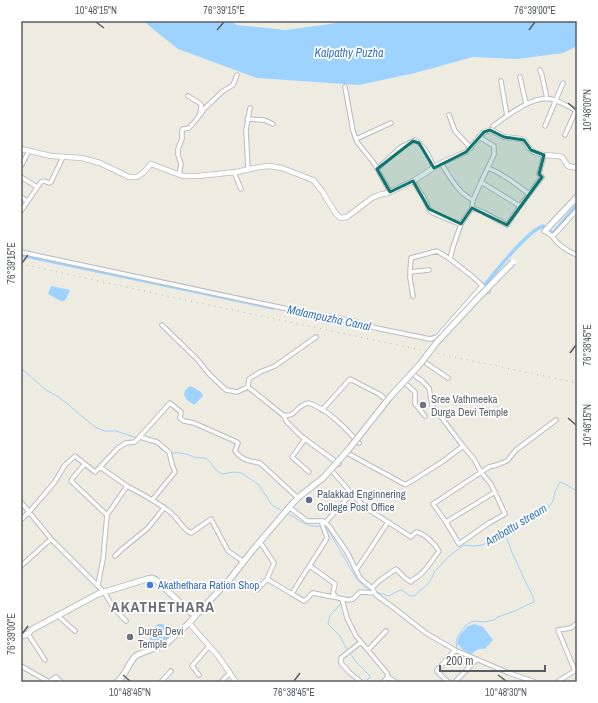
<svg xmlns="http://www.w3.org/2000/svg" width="598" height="703" font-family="'Archivo Narrow',sans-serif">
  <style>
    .water { fill: #9fd3ff }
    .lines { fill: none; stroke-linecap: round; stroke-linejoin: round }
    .stream { stroke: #9fd3ff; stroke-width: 1 }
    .canal { stroke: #9fd3ff; stroke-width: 3.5 }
    .minor-casing { stroke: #b9bbc1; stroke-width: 5.5 }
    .tertiary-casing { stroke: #b9bbc1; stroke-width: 6 }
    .secondary-casing { stroke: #b7bac1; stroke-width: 7 }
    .minor { stroke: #fff; stroke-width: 3.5 }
    .tertiary { stroke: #fff; stroke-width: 4.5 }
    .secondary { stroke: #fff; stroke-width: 5 }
    .rail { stroke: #b3b4b4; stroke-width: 1; stroke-dasharray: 1 5; stroke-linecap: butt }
    .secondary-bridge-casing { stroke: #b7bac1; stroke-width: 7; stroke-linecap: butt }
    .secondary-bridge { stroke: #fff; stroke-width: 5 }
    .marked { fill: #0f766e; fill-opacity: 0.2; stroke: #0f766e; stroke-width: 3; stroke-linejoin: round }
    .ticks { fill: none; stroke: #595d63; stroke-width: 1.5 }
    .worship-dot { fill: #6b7280; stroke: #fff; stroke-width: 1.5 }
    .service-dot { fill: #5c6f8a; stroke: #fff; stroke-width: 1.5 }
    .shop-dot { fill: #3f7fe0; stroke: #fff; stroke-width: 1.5 }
    .labels { text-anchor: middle; stroke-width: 3.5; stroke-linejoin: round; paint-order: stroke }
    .worship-label { font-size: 11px; fill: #5b616d; stroke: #fff; text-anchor: start }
    .service-label { font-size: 11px; fill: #4e5e75; stroke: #fff; text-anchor: start }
    .shop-label { font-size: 11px; fill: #366cbe; stroke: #fff; text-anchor: start }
    .water-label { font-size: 12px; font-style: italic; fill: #3978c1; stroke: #fff }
    .district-label { font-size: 15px; font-weight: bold; letter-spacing: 1px; fill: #6a6f75; stroke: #fff }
    .neatline { fill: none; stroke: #595d63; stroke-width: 1.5 }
    .ticks-label { font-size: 10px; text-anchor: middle; fill: #595d63 }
  </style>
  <rect width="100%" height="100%" fill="#eeebe1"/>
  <path class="water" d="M143,21H230L237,25L286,30L337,23L343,21H577V46L563,53L517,59L473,57L415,73L359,85L257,78L178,49Z
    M51,286L70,290L66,299L64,301H61L48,294Z
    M191,386L201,392L203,396L194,405L187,400L184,395C185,390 186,388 191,386Z
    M158,624H163L167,628L170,636C164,642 158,647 150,640C150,632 152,629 158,624Z
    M475,624L483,627L493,640L485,649C479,648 476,650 472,654L463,650L457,643L459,636L468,626Z"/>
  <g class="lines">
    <path class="stream" d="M21,367L23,370L46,390L57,396L65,402L95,427L104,431H116L137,438
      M155,443L162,450L165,451
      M170,452C174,454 176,452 180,453C186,453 191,456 196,458C208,456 210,462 216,470C217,471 221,473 222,474L234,472L241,473L258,484L272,505L284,512
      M287,513C295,517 302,524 312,526C315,526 318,526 322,527
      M325,528H327L356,578C361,583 365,589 372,591
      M376,592L389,596L398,591L402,590L410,596H414L428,584L432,578L435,571L449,556L464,545L473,546L483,545L525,519L547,509L553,501L555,492L560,482L565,484L577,491
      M341,604L330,615L328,624L340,636L345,646L357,663L369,675L370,677L365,682
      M457,648L456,642L458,636L466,625L471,622L475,621L484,622L494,620L498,617L515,611L527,605L534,602L533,596L525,581L517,563L512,553L509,544L504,532
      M469,658L472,661L471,663"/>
    <path class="canal" d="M21,255L274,308
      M482,288C494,274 527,231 543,226L550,232H554L577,205
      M295,312L368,327"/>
    <g class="minor-casing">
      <path id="minor" d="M540,70L542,75L547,99
        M520,77L526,104
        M501,81L507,116
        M345,87L353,131L357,142L374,163L390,192
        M201,114L204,109L223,91L233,85L237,75
        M449,115L455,131L471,148
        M247,119L264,120L273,124
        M493,126C507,116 533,95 551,99C559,101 570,107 577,111
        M545,126L563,83
        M565,135L577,108
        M356,139L391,123
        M441,163C450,177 458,193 473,200
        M21,166L29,151
        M488,168C503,174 516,184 529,194
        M248,169L246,130L250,108
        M377,169L401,147L415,140C425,146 430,158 434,168
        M234,172L241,189
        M179,175L181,164L178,155V149L182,139V130L183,129L189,128C196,120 202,116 201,104L188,96
        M21,177L37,187
        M413,181L424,198L429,209L433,213L452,221L461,224
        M21,197L27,201
        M520,206L542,177L539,174L544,155
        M472,208L483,212L507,225L520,206L481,182
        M21,211L41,182L44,181L49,183L51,182L63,157
        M545,231L552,236L555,234L577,210
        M552,236C558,245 567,251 577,255
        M21,252L288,309L354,321L376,328L430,339L437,337L482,286
        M450,259L453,247L461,224L472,208L473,200L481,182L494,155V146L479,137
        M429,270L410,272L411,258L437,251L450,259L473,277L488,291
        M410,272V278L413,296
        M162,325L197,359L209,374L226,390L237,392L248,387L283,415L287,422L301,436L339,464
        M426,363L448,378
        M414,375L422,381L429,388L432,405L463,446
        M406,384L415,392V404L425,416
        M248,387L249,379L260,372L275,366L316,337
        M322,410L350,379L379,394L388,401
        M283,415C295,417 294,410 303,405C305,404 307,403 309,403C329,410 345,428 359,443
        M140,437L157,442L169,452L172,464L175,472L152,500
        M305,439L292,457L309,472
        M349,454L404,484H407L442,462L463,446L474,459L481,472L491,484L505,514L489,523L459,544L446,522
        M85,464L75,475L71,481L107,515
        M100,467L118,448L126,443L135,442L170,403L181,412L180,418L184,421L194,423L237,442L238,443L235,451C239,456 244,460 250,461C254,462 257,462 260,463L298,498
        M332,471L353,495
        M495,492L446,522L433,504L489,467L497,465L507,461L516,450L556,420
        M21,502L51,539L104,592L113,607L126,621
        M289,507L307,521H323L329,526L347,552L360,578L372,588L376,595L394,608L426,633L455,650L509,673L535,682
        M21,520L29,512L54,483L65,465L75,456L95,472L100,467L127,486
        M325,523L351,494L353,495L366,508L405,533L411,537L416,532C424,533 435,544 439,551C432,560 423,576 412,580L411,582L405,578L396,569L379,581L372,588
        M260,542L274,563L267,579L292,594C303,574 316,557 327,538L322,524L323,521
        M115,556L121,550L148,528L164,508
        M21,566L51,539
        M310,566L335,584L333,593L336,597
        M356,570L367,554L388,522
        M98,585L103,559L107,515L127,486C142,494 158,502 171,513C179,519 182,529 191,533L211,519L228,551L244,562
        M257,590L267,579
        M292,594L304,601C308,600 309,594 313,593L349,600L353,599L360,592L375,593
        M342,599L347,618L356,636L387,673L388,677L383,682
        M57,615L75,631
        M28,634L45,660
        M368,650L386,631
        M21,666L49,682
        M575,671L558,630L571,628L577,623
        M199,675L192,666L209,646
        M388,677L396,682
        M49,682L56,677L61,682
        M161,682L171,671
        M221,682L230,673
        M361,682L349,672L341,663V658L361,642
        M448,682L437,671V670L455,650
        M455,682L477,659
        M557,682L576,670"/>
    </g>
    <g class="tertiary-casing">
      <path id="tertiary" d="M21,149L51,156L82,158L100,163L129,177H137L143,173L151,164L183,176H198L236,172L260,167L269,166L282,168L313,180L322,191L336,214L341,218L347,217L372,198L379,195L388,193L413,181L441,163L466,152L484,132L490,130L493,131L504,137L521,139L524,140L526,143L528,147L534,152L544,155L558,156L562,157L568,166L577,168
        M189,623L218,656L236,682"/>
    </g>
    <g class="secondary-casing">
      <path id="secondary" d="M545,231L577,197
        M21,636L28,634L31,630L98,594L147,579L152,578L156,580L190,612L194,614L198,613L230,579L252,551L292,504L300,496L323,478
        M117,682C120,680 122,677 124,674C129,667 130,660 137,655L167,643L189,623L198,613"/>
    </g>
    <use href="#minor" class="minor"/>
    <use href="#tertiary" class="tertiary"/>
    <use href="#secondary" class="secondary"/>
    <path class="rail" d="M21,264L176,298L577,383"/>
    <g class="secondary-bridge-casing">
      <path id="secondary-bridge" d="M323,478L349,449L390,397L421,363L437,342L477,299L513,262"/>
    </g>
    <use href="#secondary-bridge" class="secondary-bridge"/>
  </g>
  <path class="marked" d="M490,130L504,137L524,140L531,150L544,155L539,174L542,177L507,225L472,208L461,224L429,209L413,181L390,192L377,169L413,141L419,143L434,168L466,152L484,132Z"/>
  <path class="ticks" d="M96,22L104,28M217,30L224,22M529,30L535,22M568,103L576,110M22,263L28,255M570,353L576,345M568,418L576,425M22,634L28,626M123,675L130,681M498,675L506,681M294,681L300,673"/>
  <g class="worship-dot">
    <circle cx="423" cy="405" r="4"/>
    <circle cx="130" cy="637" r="4"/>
  </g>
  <circle class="service-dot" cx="309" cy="500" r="4"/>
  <circle class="shop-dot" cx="150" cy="585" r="4"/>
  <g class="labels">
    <g class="worship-label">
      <text x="431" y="403">Sree Vathmeeka<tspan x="431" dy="13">Durga Devi Temple</tspan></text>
      <text x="138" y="635">Durga Devi<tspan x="138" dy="13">Temple</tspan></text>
    </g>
    <g class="service-label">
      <text x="317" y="498">Palakkad Enginnering<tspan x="317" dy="13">College Post Office</tspan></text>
    </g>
    <g class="shop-label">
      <text x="158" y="589">Akathethara Ration Shop</text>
    </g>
    <g class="water-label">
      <text x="349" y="57">Kalpathy Puzha</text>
      <text transform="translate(329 318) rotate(12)" y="4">Malampuzha Canal</text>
      <text transform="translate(516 525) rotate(-31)" y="4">Ambattu stream</text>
    </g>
    <g class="district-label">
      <text x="163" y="612">AKATHETHARA</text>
    </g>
  </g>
  <rect width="598" height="703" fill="none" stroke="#ffffff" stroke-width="44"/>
  <path d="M440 665v6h105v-6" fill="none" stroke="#595d63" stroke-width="2"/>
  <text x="446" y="665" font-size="12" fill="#595d63" stroke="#ffffff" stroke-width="3" paint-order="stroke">200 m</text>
  <rect x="22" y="22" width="554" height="659" class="neatline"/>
  <g class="ticks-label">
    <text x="96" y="14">10°48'15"N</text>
    <text x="224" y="14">76°39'15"E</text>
    <text x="535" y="14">76°39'00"E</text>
    <text transform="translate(587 110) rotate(-90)" y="4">10°48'00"N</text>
    <text transform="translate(11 263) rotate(-90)" y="4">76°39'15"E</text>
    <text transform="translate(587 345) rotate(-90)" y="4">76°38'45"E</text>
    <text transform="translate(587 425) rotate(-90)" y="4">10°48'15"N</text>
    <text transform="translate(11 634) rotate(-90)" y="4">76°39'00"E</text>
    <text x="130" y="696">10°48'45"N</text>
    <text x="294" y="696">76°38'45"E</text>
    <text x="506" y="696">10°48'30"N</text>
  </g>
</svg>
